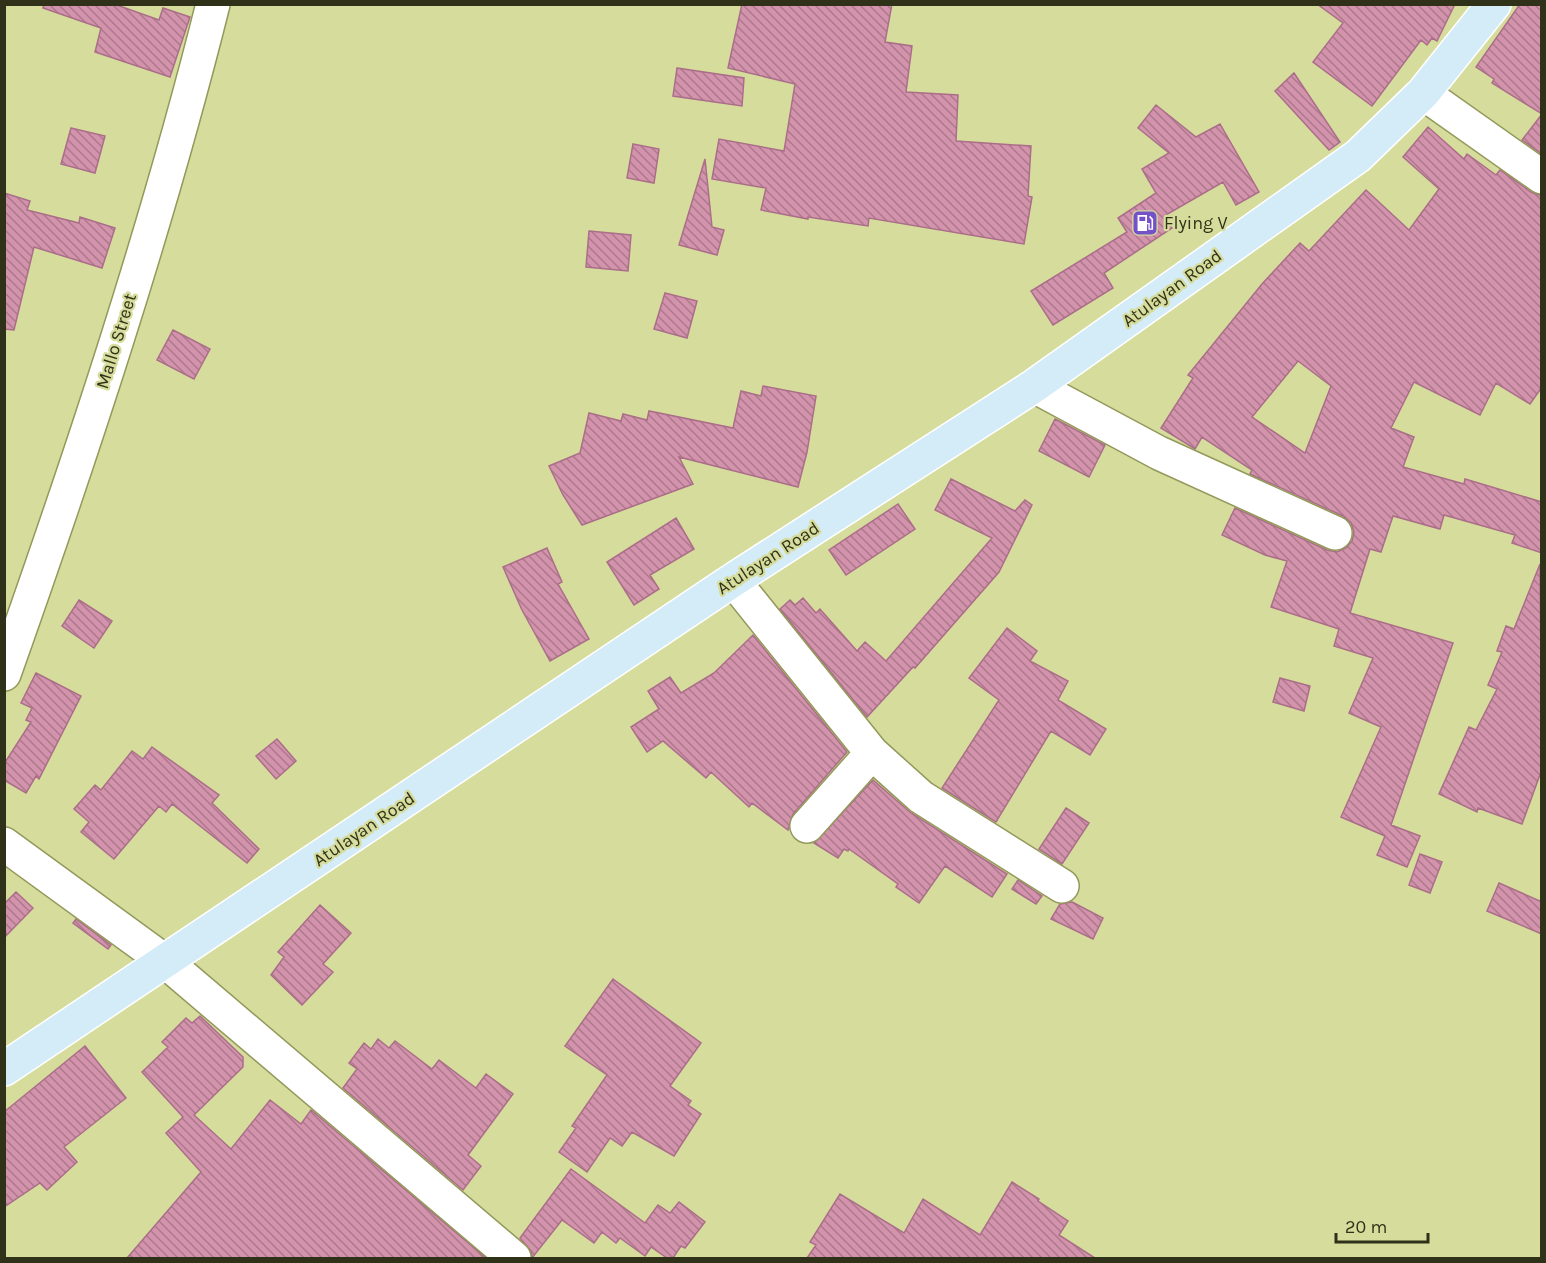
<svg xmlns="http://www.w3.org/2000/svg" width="1546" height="1263" font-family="Karla,sans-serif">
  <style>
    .building { fill: url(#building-back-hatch); stroke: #ab6e88; stroke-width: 1.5; fill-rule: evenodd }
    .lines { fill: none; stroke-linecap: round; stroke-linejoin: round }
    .minor-casing { stroke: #93995b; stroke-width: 36 }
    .major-casing { stroke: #fff; stroke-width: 36 }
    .minor { stroke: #fff; stroke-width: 33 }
    .major { stroke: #d4ebf8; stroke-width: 33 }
    .labels { text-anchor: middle; stroke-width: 4.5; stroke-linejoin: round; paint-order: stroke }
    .poi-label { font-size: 18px; fill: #2f3218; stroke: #d6dc9c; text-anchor: start }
    .street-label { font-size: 18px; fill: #2f3218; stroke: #d6dc9c }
  </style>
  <defs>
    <pattern id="building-back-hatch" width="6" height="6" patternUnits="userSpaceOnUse" patternTransform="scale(1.5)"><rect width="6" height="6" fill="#d393ad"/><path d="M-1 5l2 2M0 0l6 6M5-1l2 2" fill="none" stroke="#ac798c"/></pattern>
  </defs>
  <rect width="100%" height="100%" fill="#d6dc9c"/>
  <path class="building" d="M44,4H114L159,20L163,8L190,17L170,77L95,52L101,28L43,8Z
    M742,4H892L885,42L912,46L906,92L958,95L956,141L1031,146L1028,196L1032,197L1024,244L869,218L868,226L808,217V219L761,210L766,188L712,179L719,139L784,151L795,84L728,68Z
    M1317,4H1455L1437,41L1432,38L1427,45L1421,40L1372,106L1313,62L1343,23Z
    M1520,4H1542V114L1492,83L1494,79L1476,67Z
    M677,68L744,78L742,106L673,96Z
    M1294,73L1340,142L1329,150L1275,91Z
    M1156,105L1196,137L1220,124L1259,192L1236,205L1223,182L1164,216L1172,228L1104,273L1113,288L1053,325L1031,291L1127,232L1118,218L1156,193L1142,169L1169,153L1138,128Z
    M1542,114V154L1522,140Z
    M1428,127L1464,159L1467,154L1496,175L1500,170L1531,192L1542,196V387L1530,404L1496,383L1480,415L1414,382L1391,428L1414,437L1403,467L1464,484L1465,479L1542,502V553L1512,543L1515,535L1444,515L1440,529L1393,516L1381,552L1370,549L1350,613L1453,643L1391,825L1420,836L1407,867L1377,855L1385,836L1341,817L1381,727L1349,713L1373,658L1334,646L1339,629L1271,607L1287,561L1265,555L1222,535L1235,508L1327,550L1337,552L1346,548L1352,541L1354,532L1351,523L1343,516L1250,474L1252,470L1202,437L1195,449L1161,428L1193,378L1188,375L1262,284L1300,243L1309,251L1366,190L1409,230L1439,189L1403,157ZM1298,361L1331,386L1305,453L1252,417Z
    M71,128L105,136L95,173L61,164Z
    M633,144L659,149L654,183L627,178Z
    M705,159L712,227L724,230L717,255L679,245Z
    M4,193L30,201L27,210L79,223L80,217L115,228L102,268L34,247L14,330L4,329Z
    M589,231L631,235L628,271L586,267Z
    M665,293L697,301L687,338L654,329Z
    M173,330L210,349L194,379L157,360Z
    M763,386L816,396L807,452L798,487L679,457L693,484L582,525L563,495L549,466L580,453L589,413L621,421L623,414L647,420L649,411L733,428L741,391L761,396Z
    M1055,419L1105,445L1089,477L1039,451Z
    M951,479L1015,511L1025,500L1032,505L999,572L915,668L913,667L867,717L780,609L790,600L795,605L803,598L816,613L820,609L857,651L865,642L886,661L992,538L935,510Z
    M898,504L915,529L846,575L829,550Z
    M676,518L694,549L650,575L659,589L634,605L607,562Z
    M547,548L562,582L558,584L589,639L550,661L522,610L503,567Z
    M1540,564L1542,769L1522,824L1478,808L1477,812L1439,794L1469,727L1476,730L1497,689L1488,685L1502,652L1497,651L1506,626L1514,629Z
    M79,600L112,621L94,648L62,626Z
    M1007,628L1037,651L1030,661L1068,681L1058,700L1106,729L1090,755L1051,731L996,822L942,788L999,700L969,678Z
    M753,635L847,752L793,814L788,830L752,803L749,807L711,772L706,778L663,741L647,752L631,727L659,709L648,691L670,677L681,693L714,673Z
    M36,673L81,696L39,779L36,776L26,793L4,780V764L31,722L26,720L32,708L21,703Z
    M1280,678L1310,686L1304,711L1273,702Z
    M277,739L296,761L276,779L256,756Z
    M152,747L219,795L212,803L259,849L247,863L172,804L166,812L159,806L114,859L81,832L89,822L74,809L95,785L101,790L132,751L143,759Z
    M873,780L911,813L1007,874L992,897L945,866L919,903L896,887L898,884L849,849L848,851L844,849L838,858L814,843Z
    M1066,808L1089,823L1062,864L1039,849Z
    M1420,854L1442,862L1430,893L1409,885Z
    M1018,880L1042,896L1036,904L1012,889Z
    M1499,883L1542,902V934L1487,911Z
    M16,892L33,908L4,938V904Z
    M1072,902L1103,918L1093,939L1051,919L1060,904Z
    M320,905L351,933L323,964L333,972L302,1005L271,975L284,957L278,952Z
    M76,919L111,945L108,949L73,923Z
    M613,979L701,1043L670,1086L691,1101L688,1105L701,1114L674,1156L632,1132L622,1146L610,1138L587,1172L559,1152L576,1128L572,1126L607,1075L565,1046Z
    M200,1016L243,1057V1067L194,1115L231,1149L270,1100L301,1124L311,1110L486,1258H127L201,1172L166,1133L183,1117L142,1072L168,1047L162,1042L186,1018L192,1023Z
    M378,1039L389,1048L395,1041L432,1069L439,1060L476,1088L486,1074L513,1094L468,1155L481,1166L463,1190L343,1088L357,1069L349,1063L364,1043L371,1049Z
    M85,1046L126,1098L64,1147L77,1162L47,1190L40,1183L4,1207V1112Z
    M571,1169L645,1223L658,1205L670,1213L679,1202L705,1222L685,1248L681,1246L673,1258H667L651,1247L645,1256L620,1238L616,1243L602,1232L594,1243L562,1220L532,1258L531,1251L520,1238Z
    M1012,1182L1039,1199L1038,1201L1068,1221L1059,1235L1095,1258H807L816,1245L810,1242L840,1194L904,1233L923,1199L980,1235Z"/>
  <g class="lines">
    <g class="minor-casing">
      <path id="minor" d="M1423,93L1542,177
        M1034,386L1159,453L1335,533
        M733,580L872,753L921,797L1062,886
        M4,674C82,454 156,231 213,4
        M807,826L872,753
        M4,844L166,962L514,1258"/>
    </g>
    <g class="major-casing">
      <path id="major" d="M4,1069L733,580L1034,386L1358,156L1423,93L1494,4"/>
    </g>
    <use href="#minor" class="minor"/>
    <use href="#major" class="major"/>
  </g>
  <defs>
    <g id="fuel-square" transform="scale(1.35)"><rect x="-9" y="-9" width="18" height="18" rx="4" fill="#7450c9" stroke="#d6dc9c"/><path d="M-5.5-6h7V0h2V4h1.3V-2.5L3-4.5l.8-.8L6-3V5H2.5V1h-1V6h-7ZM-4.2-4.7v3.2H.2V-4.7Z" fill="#fff"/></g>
  </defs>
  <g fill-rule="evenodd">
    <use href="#fuel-square" x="1145" y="223"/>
  </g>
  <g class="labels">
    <g class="poi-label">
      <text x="1164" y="229">Flying V</text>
    </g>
    <g class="street-label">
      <text transform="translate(1172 288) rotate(-36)" y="6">Atulayan Road</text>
      <text transform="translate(116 341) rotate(-73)" y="6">Mallo Street</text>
      <text transform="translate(768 558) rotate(-33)" y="6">Atulayan Road</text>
      <text transform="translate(364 829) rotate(-34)" y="6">Atulayan Road</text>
    </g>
  </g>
  <rect width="1546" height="1263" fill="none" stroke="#2f3218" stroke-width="12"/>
  <path d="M1336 1233v9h92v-9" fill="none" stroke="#2f3218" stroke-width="3"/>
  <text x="1345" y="1233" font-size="18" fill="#2f3218" stroke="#d6dc9c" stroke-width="4.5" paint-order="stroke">20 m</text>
</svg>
